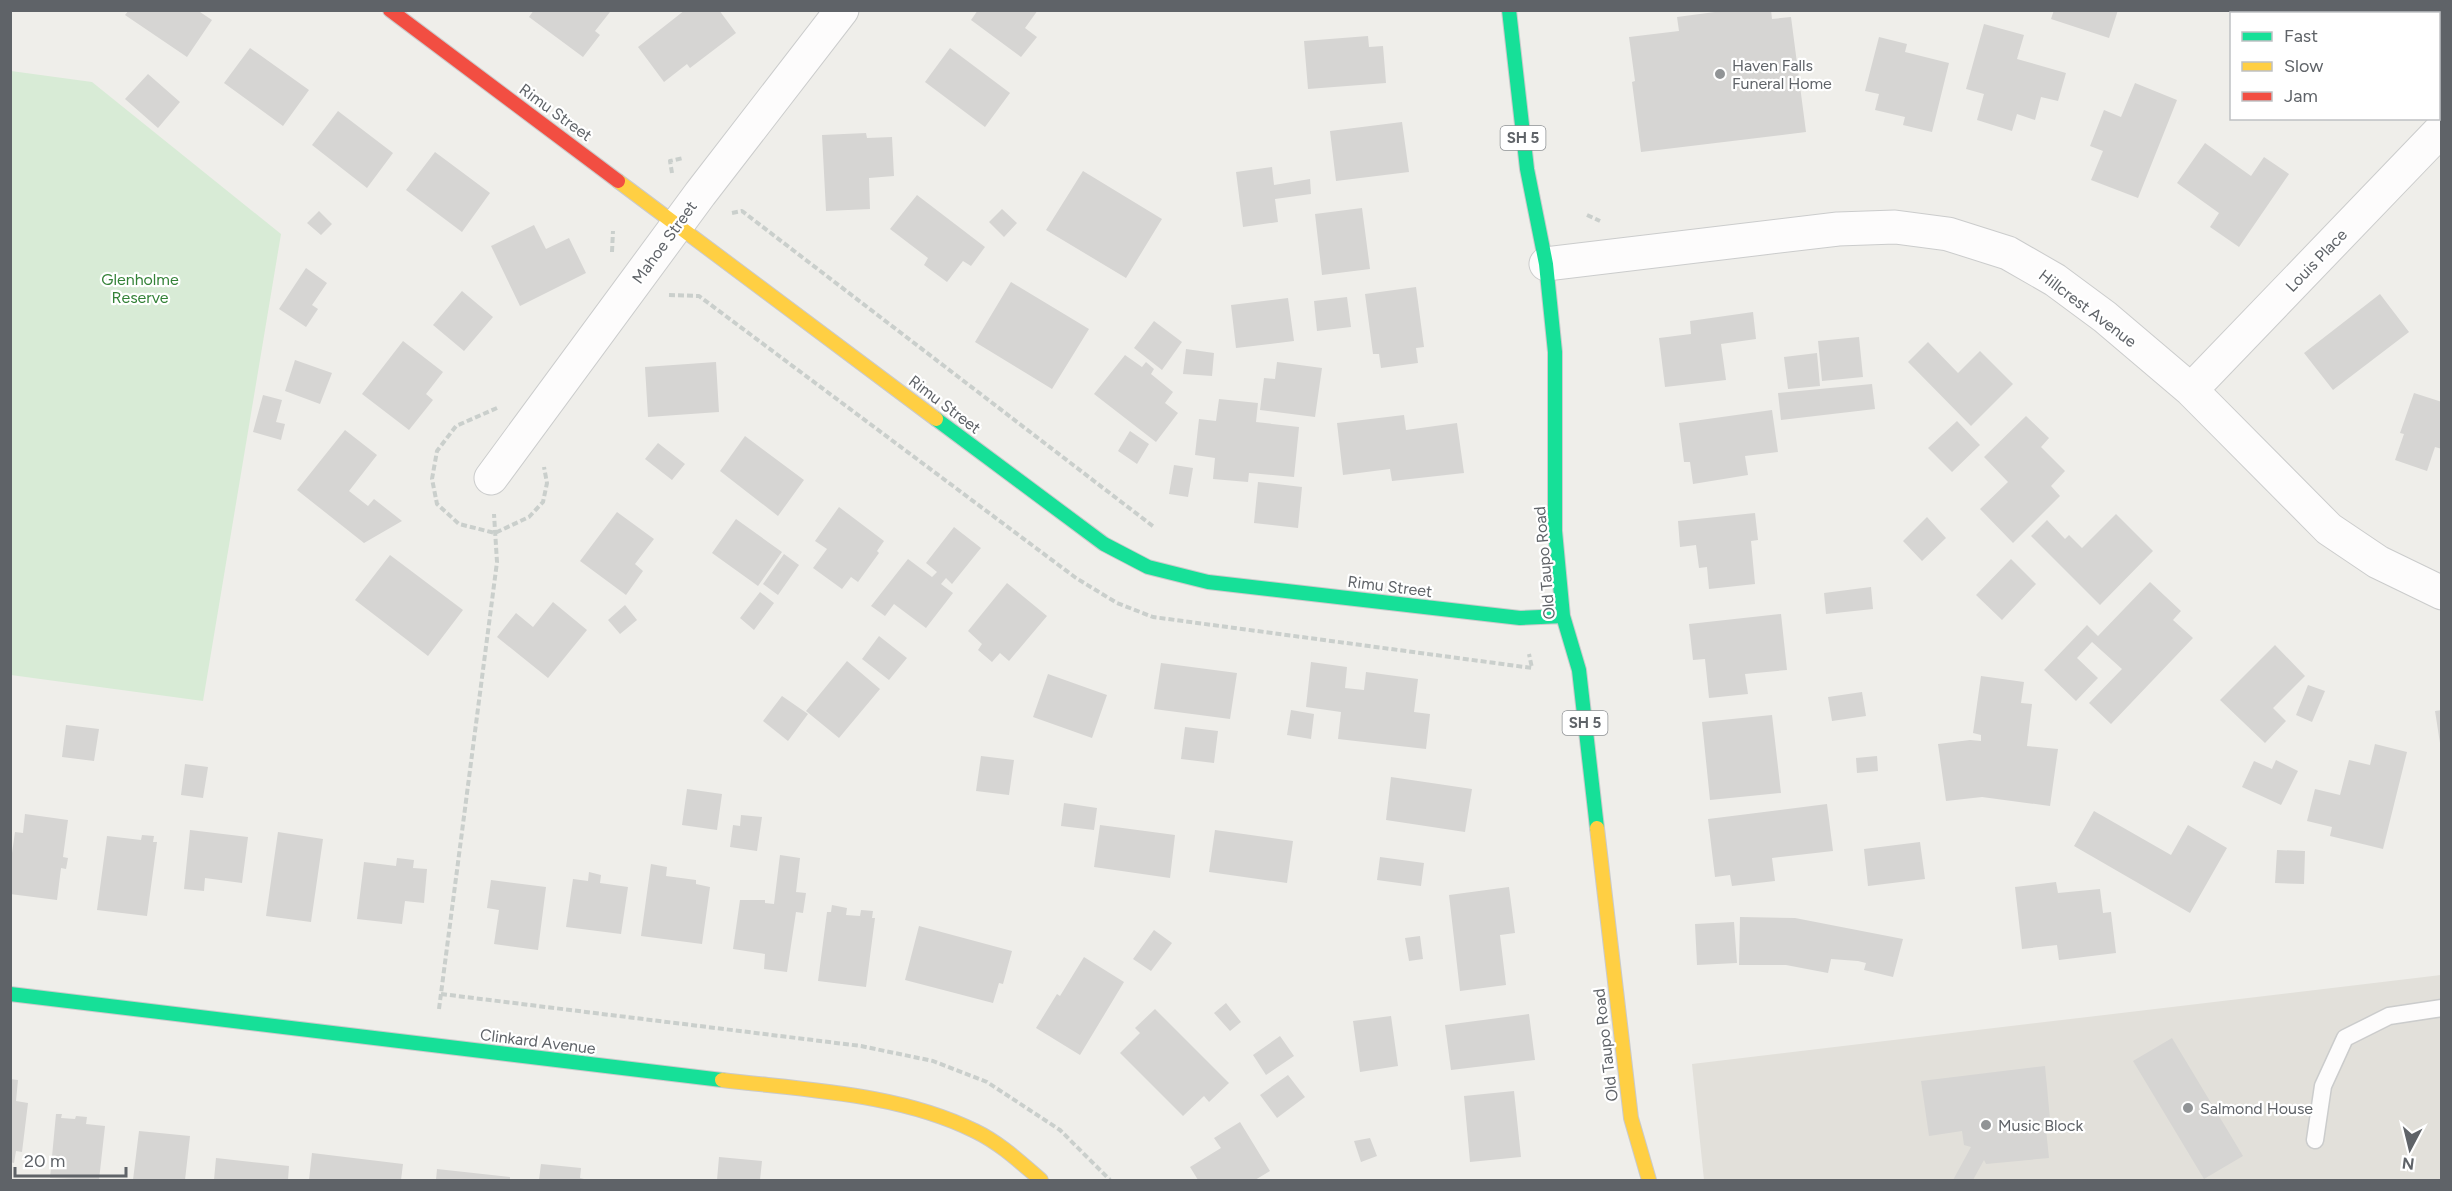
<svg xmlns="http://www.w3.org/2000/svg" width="2452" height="1191" font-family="Figtree,sans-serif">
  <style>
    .education { fill: #e2e0da }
    .green { fill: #d8ebd6 }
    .building { fill: #d6d5d3 }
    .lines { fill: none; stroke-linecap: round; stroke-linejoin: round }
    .lane-casing { stroke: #cbcccc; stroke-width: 19 }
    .street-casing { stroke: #cbcccc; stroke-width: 35 }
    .fast-casing { stroke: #cacacb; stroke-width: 16 }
    .slow-casing { stroke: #cacacb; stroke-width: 16 }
    .jam-casing { stroke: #cacacb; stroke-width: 16 }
    .path { stroke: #cacfcc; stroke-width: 4; stroke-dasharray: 6 3; stroke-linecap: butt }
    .lane { stroke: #fdfcfc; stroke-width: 16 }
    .street { stroke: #fdfcfc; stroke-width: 33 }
    .fast { stroke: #16e098; stroke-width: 14 }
    .slow { stroke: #ffcf43; stroke-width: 14 }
    .jam { stroke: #f24e42; stroke-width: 14 }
    .poi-dot { fill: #919496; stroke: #fff; stroke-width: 2 }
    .labels { text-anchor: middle; stroke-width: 4.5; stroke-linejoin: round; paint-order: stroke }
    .shield { fill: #fff; stroke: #8f9295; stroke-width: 1.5 }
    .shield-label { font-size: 15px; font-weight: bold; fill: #5f6368 }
    .poi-label { font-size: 16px; fill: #5f6368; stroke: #fff; text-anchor: start }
    .street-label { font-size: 16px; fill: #5f6368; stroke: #fff }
    .park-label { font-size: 16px; fill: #348238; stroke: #fff }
  </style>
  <rect width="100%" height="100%" fill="#efeeea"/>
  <path class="education" d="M2441,975V1180H1704L1692,1064Z"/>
  <path class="green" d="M11,71L92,82L281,234L203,701L11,675Z"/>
  <path class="building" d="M129,10H197L212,20L187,57L125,15Z
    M534,10H608L610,12L595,31L600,35L583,57L529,17Z
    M685,10H719L736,33L690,68L687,64L664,82L638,47Z
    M978,10H1038L1025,28L1037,37L1021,57L971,20Z
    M1730,10H1771L1772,19L1791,17L1806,132L1641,152L1632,82L1635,81L1629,37L1679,31L1677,17Z
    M2054,10H2118L2109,38L2051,19Z
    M2324,10H2354L2357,14H2322Z
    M1984,24L2024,35L2017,59L2066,73L2058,101L2041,97L2035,120L2017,114L2012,131L1977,120L1984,94L1966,89Z
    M1368,36L1369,47L1383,46L1386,83L1308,89L1304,41Z
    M1879,37L1907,44L1905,52L1949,63L1932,132L1903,125L1905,117L1875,110L1879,94L1865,91Z
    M250,48L309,90L283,126L224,83Z
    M950,48L1010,93L985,127L925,82Z
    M148,74L180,102L158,128L125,99Z
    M2135,83L2177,100L2138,198L2091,180L2103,151L2090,146L2104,110L2121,117Z
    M338,111L393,153L367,188L312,145Z
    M1402,122L1409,172L1336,181L1330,131Z
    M866,133L867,138L892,137L894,176L869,178L870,209L826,211L822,135Z
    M2205,143L2251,176L2264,157L2289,174L2239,247L2210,227L2219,213L2177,183Z
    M435,152L490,193L462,232L406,190Z
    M1272,167L1274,185L1310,179L1311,194L1275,199L1278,222L1243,227L1236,172Z
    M1083,171L1162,219L1126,278L1046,230Z
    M917,195L985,247L971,266L963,261L947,282L924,265L928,258L890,229Z
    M1362,208L1370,269L1322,275L1315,214Z
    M1002,209L1017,223L1004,237L989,222Z
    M319,211L332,224L321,235L307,223Z
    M534,225L546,249L569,238L586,273L520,306L491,246Z
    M306,268L327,283L312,305L318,309L306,327L279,309Z
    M1011,282L1089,329L1052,389L975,342Z
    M1416,287L1424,347L1416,348L1418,363L1381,368L1379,354H1373L1365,294Z
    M462,291L493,317L464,351L433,325Z
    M2380,294L2409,332L2333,390L2304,353Z
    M1347,297L1351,327L1317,331L1314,301Z
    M1288,298L1294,341L1236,348L1231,305Z
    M1753,312L1756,339L1721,344L1726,380L1665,387L1659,338L1691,334L1690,321Z
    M1154,321L1182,342L1162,370L1134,348Z
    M1859,337L1863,377L1822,381L1818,341Z
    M403,341L443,372L426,394L433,400L409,430L362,394Z
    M1928,342L1958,373L1980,351L2013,384L1971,426L1908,362Z
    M1186,349L1214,353L1212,376L1183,374Z
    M1817,353L1820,386L1788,389L1784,357Z
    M1125,355L1142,367L1146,362L1154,369L1151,374L1173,392L1165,403L1178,413L1156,442L1094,394Z
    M295,360L332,373L320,404L285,391Z
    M716,362L719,412L648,417L645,367Z
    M1277,362L1322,368L1315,417L1260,410L1264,378L1275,379Z
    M1872,384L1875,409L1781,420L1778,393Z
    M2414,393L2442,402V449L2435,447L2427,471L2395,460L2404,434L2400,433Z
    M263,395L282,400L276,422L285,424L281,440L253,432Z
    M1219,399L1258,403L1256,422L1299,427L1294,477L1249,473L1248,482L1213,479L1215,458L1195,455L1199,419L1216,421Z
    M1772,410L1778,452L1745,456L1748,475L1693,484L1690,462H1684L1679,423Z
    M1404,415L1406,430L1457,423L1464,473L1392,481L1390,469L1343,475L1337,423Z
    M2026,416L2049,438L2041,447L2065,471L2051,486L2060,496L2013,543L1980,509L2008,482L1984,457Z
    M1957,421L1980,445L1952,472L1928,448Z
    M345,430L377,455L349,491L368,506L374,499L402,521L364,543L297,490Z
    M1130,431L1149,444L1137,464L1118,451Z
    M745,436L804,480L778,516L720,471Z
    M658,443L685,464L672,480L645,459Z
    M1174,465L1193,468L1188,497L1169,494Z
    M1258,482L1302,487L1298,528L1254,523Z
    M839,507L884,541L877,551L879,553L858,582L851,577L842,589L813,568L827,549L815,541Z
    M617,512L654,539L635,564L643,571L626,595L580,561Z
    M1755,513L1758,540L1751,541L1755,584L1709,589L1707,567L1699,568L1696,545L1680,547L1678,521Z
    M2116,514L2153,551L2100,605L2031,536L2047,520L2065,539L2069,535L2082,548Z
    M1927,517L1946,538L1922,561L1903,541Z
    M736,519L782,552L758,586L712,553Z
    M954,527L981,548L952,584L946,578L941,584L953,593L926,628L894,604L885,616L871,606L908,559L932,577L937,572L926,563Z
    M784,554L799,565L778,595L763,584Z
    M390,555L463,610L428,656L355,600Z
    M2011,559L2036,584L2002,620L1976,595Z
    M2150,582L2181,611L2173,620L2193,638L2111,724L2089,703L2122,669L2092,642L2077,658L2098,678L2076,701L2044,670L2087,625L2098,636Z
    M1007,583L1047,616L1009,661L1000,653L992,662L978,650L982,644L968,631Z
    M1871,587L1873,609L1826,614L1824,593Z
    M760,592L774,603L754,630L740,618Z
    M553,602L587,630L548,678L497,637L516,613L533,627Z
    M625,605L637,620L620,634L608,620Z
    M1781,614L1787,670L1745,674L1748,694L1709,698L1705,659L1693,660L1689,624Z
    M879,636L907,658L889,680L862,659Z
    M2275,645L2305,676L2273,708L2286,721L2265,743L2220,700Z
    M847,661L880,689L839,738L806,711Z
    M1311,662L1347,667L1345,688L1364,690L1366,672L1418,679L1414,712L1430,714L1426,749L1338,739L1341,712L1306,707Z
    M1161,663L1237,673L1230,719L1154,709Z
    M1048,674L1107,695L1092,738L1033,717Z
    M1981,676L2024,682L2021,703L2032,704L2027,746L2058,749L2050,806L1982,797L1946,801L1938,744L1970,740L1981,741V735L1973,733Z
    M2308,685L2325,691L2312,722L2296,715Z
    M1862,692L1866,716L1832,721L1828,697Z
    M782,696L808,714L788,741L763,721Z
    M1291,710L1314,714L1311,739L1287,735Z
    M2442,710V743H2440L2435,711Z
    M1772,715L1781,793L1710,800L1702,722Z
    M66,725L99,729L94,761L62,757Z
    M1185,727L1218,731L1214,763L1181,759Z
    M2375,744L2407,752L2383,849L2330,836L2332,827L2307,821L2315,789L2340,795L2349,760L2370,765Z
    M981,756L1014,760L1009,795L976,791Z
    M1877,756L1878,771L1857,773L1856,758Z
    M2276,760L2298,771L2281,805L2242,787L2254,761L2272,769Z
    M185,764L208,767L203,798L181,795Z
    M1391,777L1472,789L1465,832L1386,820Z
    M687,789L722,794L717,830L682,825Z
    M1064,803L1097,808L1094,830L1061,826Z
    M1827,804L1833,851L1772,858L1775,881L1732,886L1730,875L1715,877L1708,819Z
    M2094,811L2171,855L2188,825L2227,848L2190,913L2074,846Z
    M25,814L68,820L63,857L68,858L66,869L61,868L57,900L10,894V867L15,832L23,833Z
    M741,815L762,817L757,851L730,847L733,825L740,826Z
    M1100,825L1175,835L1170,878L1094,867Z
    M190,830L248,837L242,883L205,878L204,891L184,889Z
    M1215,830L1293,841L1287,883L1209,872Z
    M278,832L323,839L311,922L266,916Z
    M142,835L154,836L153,842H157L147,916L97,910L107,836L141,840Z
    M1920,842L1925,879L1868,886L1864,849Z
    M2277,850L2305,851L2304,884L2275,883Z
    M780,855L800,858L796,892L806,893L803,913L796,912L787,972L764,969L765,954L733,949L740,900H765V903L774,904Z
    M1380,857L1424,863L1421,886L1377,880Z
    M397,858L414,860L413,868L427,869L424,903L405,901L402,924L357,919L364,862L396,866Z
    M651,864L667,867L666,876L696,880V884L710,887L702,944L641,936Z
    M589,872L601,875L600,883L628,887L621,934L566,927L573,879L588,881Z
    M491,880L546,887L538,950L494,944L499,910L487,908Z
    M2056,882L2058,893L2100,889L2103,913L2111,912L2116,953L2059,960L2057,945L2022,949L2015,887Z
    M1509,887L1515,933L1500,935L1506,985L1460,991L1449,895Z
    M832,905L847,908L846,915L860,916L861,910L873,911L872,918H875L866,987L818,981L827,912H831Z
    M1740,917L1795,918L1903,939L1893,977L1864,970L1866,963L1858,961L1831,959L1828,973L1786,965H1739Z
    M1734,922L1737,963L1697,965L1695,924Z
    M919,926L1012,951L1003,984L999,983L993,1003L905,980Z
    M1154,930L1172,943L1151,971L1133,959Z
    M1420,936L1423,959L1409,961L1405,938Z
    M1084,957L1124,982L1080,1055L1036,1028L1057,994L1060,996Z
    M1226,1003L1241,1022L1230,1031L1214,1013Z
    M1155,1009L1229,1083L1209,1102L1204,1096L1183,1116L1120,1053L1140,1033L1135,1028Z
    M1529,1014L1535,1060L1451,1070L1445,1025Z
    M1391,1016L1398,1066L1360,1072L1353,1021Z
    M1280,1036L1294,1056L1266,1075L1253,1055Z
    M2172,1038L2243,1156L2204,1179L2133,1061Z
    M2045,1066L2050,1119L2045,1120L2049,1158L1986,1164L1984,1160L1973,1180H1953L1971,1147L1964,1145L1962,1131L1929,1136L1921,1081Z
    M1288,1075L1305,1097L1277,1118L1260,1095Z
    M10,1079L18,1080L16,1101L28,1103L22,1152L16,1151L14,1163L10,1162Z
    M1514,1091L1521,1157L1470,1162L1464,1096Z
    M56,1114H62L61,1118L75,1119L76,1116L87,1117L86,1124L105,1126L99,1180L50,1178Z
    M1240,1122L1270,1171L1255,1180H1198L1190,1167L1221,1148L1214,1138Z
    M139,1131L190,1136L185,1180H133Z
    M1370,1138L1377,1156L1361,1162L1354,1141Z
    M312,1153L403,1164L401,1180H309Z
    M719,1157L762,1161L760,1180H717Z
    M216,1158L289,1166L288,1180H214Z
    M541,1164L581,1168L580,1178L588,1180H539Z
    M437,1169L510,1177V1180H436Z"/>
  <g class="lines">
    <g class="lane-casing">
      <path id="lane" d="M2315,1140L2323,1086L2345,1038L2389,1016L2442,1008"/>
    </g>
    <g class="street-casing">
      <path id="street" d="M1546,264L1838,229L1895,227L1948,234L2008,253L2055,280L2105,317L2191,390L2329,529L2378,562L2442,593
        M2191,390L2442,129
        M491,478L700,194L842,10"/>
    </g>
    <g class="fast-casing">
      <path id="fast" d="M1509,10L1527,169L1546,264L1555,352V531L1563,616L1579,670L1597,828
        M936,419L1104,544L1148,567L1208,582L1520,618L1563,616
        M10,994L722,1080"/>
    </g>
    <g class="slow-casing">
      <path id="slow" d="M618,181L936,419
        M1597,828L1631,1118L1649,1180
        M722,1080C805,1090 899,1093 975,1131C1000,1143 1020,1162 1041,1180"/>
    </g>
    <g class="jam-casing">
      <path id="jam" d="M390,10L618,181"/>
    </g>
    <path class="path" d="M672,173L670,161L683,158
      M732,213L742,211L1154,527
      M1587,215L1600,221
      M612,252L613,231
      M669,295L699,296L1076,578L1117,603L1153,617L1532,668L1529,654
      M497,408L456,426L437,451L432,479L437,504L459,524L495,533L529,517L543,502L547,483L544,467
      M441,994L861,1046L933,1061L987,1082L1060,1130L1110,1180
      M439,1009L497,562L494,514"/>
    <use href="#lane" class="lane"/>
    <use href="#street" class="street"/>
    <use href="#fast" class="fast"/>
    <use href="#slow" class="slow"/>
    <use href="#jam" class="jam"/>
  </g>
  <g class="poi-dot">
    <circle cx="1720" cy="74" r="6"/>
    <circle cx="2188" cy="1108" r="6"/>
    <circle cx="1986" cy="1125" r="6"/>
  </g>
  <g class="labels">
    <g class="shield">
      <rect x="1500.5" y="126" width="45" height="24" rx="4.5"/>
      <rect x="1562.5" y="711" width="45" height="24" rx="4.5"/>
    </g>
    <g class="shield-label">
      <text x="1523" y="143">SH 5</text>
      <text x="1585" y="728">SH 5</text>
    </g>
    <g class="poi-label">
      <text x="1732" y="71">Haven Falls<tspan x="1732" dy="18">Funeral Home</tspan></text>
      <text x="2200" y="1114">Salmond House</text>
      <text x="1998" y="1131">Music Block</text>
    </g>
    <g class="street-label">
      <text transform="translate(556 112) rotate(36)" y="6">Rimu Street</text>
      <text transform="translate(664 242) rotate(-54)" y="6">Mahoe Street</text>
      <text transform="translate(2316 260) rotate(-46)" y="6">Louis Place</text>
      <text transform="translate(2088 308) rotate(37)" y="6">Hillcrest Avenue</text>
      <text transform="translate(945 404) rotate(37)" y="6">Rimu Street</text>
      <text transform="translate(1544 563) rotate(-95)" y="6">Old Taupo Road</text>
      <text transform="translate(1390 586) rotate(7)" y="6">Rimu Street</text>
      <text transform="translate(538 1041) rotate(7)" y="6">Clinkard Avenue</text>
      <text transform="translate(1605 1045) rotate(-97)" y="6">Old Taupo Road</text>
    </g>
    <g class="park-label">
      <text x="140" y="285">Glenholme<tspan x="140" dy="18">Reserve</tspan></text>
    </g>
  </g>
  <rect width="2452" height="1191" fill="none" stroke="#5f6368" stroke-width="24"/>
  <rect x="2230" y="12" width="210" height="108" fill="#ffffff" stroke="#bfc1c3" stroke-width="1.5"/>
  <rect x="2242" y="32" width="30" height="9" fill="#16e098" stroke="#bfc1c3" stroke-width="1.5"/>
  <text x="2284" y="42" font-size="18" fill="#5f6368">Fast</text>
  <rect x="2242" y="62" width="30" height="9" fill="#ffcf43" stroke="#bfc1c3" stroke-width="1.5"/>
  <text x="2284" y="72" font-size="18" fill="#5f6368">Slow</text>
  <rect x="2242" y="92" width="30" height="9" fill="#f24e42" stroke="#bfc1c3" stroke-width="1.5"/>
  <text x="2284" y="102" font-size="18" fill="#5f6368">Jam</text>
  <g transform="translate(2410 1149) rotate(187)" stroke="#ffffff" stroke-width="4.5" paint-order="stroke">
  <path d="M0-4.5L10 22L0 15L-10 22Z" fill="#5f6368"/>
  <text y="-9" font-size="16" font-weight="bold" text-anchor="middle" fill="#5f6368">N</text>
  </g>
  <path d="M15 1167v9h111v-9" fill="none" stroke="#5f6368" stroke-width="3"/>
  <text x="24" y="1167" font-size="18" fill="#5f6368" stroke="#ffffff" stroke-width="4.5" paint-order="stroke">20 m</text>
</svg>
